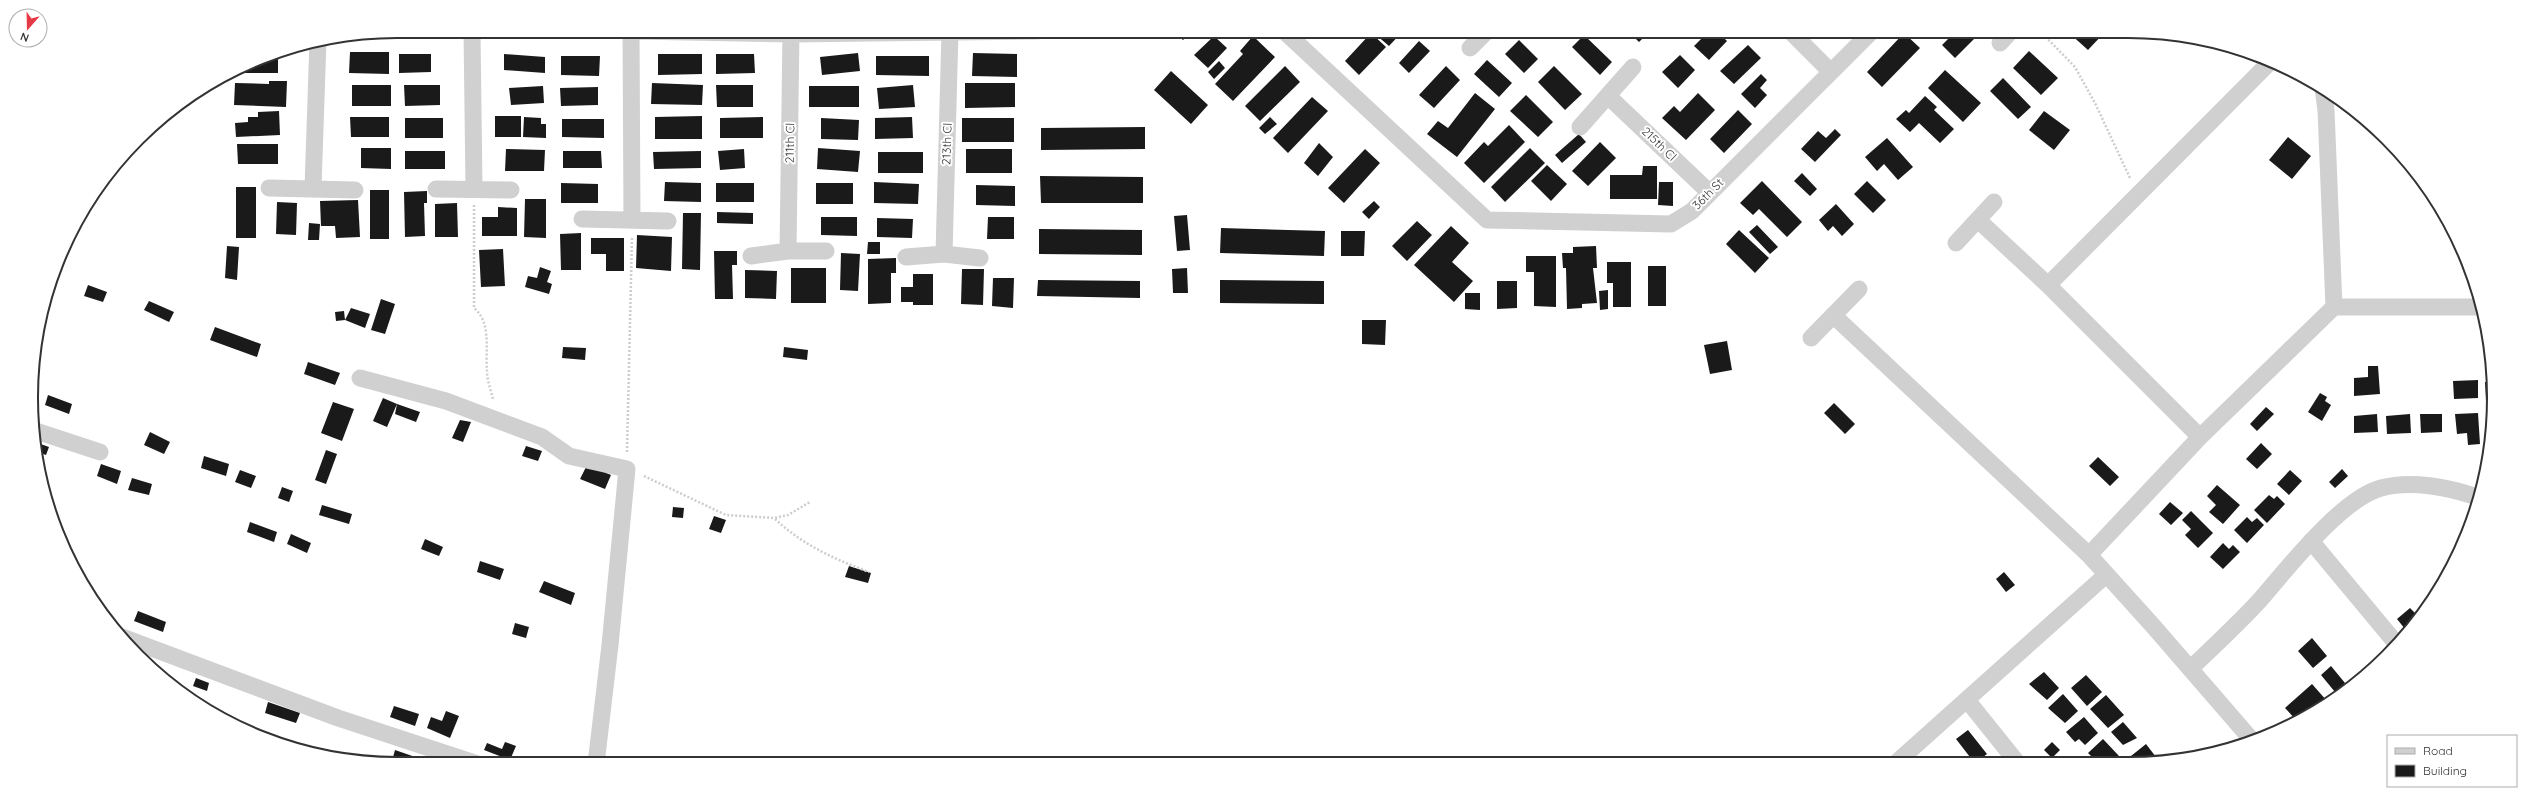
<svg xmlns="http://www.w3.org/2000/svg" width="2525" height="795" font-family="Quicksand,sans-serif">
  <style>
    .building { fill: #1a1a1a }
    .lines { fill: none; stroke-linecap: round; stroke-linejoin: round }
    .path { stroke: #cdcdcd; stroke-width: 2.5; stroke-dasharray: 2 2; stroke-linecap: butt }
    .street { stroke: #d0d0d0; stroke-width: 17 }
    .labels { text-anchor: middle; stroke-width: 4; stroke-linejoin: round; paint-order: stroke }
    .street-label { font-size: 12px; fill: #333; stroke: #fff }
    .rim { fill: none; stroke: #333; stroke-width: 2 }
  </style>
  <rect width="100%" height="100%" fill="#fff"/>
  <path class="building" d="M1173,31H1192L1183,40Z
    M1378,31H1403L1389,46L1375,34Z
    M1430,31H1443L1437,37Z
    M1552,31H1566L1559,38Z
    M1628,31H1650L1639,42Z
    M1709,31H1717L1727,41L1709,60L1694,46Z
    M1926,31H1943L1935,39Z
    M1956,31H1982L1955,58L1942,45Z
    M2062,31H2102L2104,33L2088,50L2068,32L2065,35Z
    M1371,33L1386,47L1359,75L1345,61Z
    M1904,33L1920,48L1882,87L1867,72Z
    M1584,35L1612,62L1600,75L1572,47Z
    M1214,36L1227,48L1208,68L1194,55Z
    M1253,36L1275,57L1233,101L1215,84L1243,54L1240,51Z
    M1519,40L1538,59L1524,73L1505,54Z
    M1419,41L1430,51L1409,73L1399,63Z
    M1748,45L1761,58L1734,84L1720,71Z
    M2029,51L2058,78L2041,95L2013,68Z
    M350,52H389V74L349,73Z
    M278,53V73H240V70L257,59Z
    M858,53L860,71L822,75L820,57Z
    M973,53L1017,54V77L972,76Z
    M399,54H431V72L399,73Z
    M504,54L545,57V73L504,70Z
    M658,54H702V74L658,75Z
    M716,54H754L755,73L716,74Z
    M1680,55L1695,70L1678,88L1662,72Z
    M561,56H600L599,76L561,75Z
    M876,56H929V76L876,75Z
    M1487,60L1512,83L1499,97L1474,74Z
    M1219,61L1225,68L1214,79L1208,72Z
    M1285,66L1300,82L1260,121L1245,106Z
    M1446,66L1460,80L1434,108L1419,95Z
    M1554,66L1582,94L1565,110L1538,82Z
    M1945,70L1981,103L1963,122L1928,88Z
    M1171,71L1208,105L1191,124L1154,90Z
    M1761,74L1767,80L1760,88L1767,95L1755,108L1741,94Z
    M2003,78L2031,107L2018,119L1990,91Z
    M269,81H287L286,107L234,105L235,83L269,84Z
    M652,83L703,85L702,105L651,104Z
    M965,83H1015V107L965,108Z
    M352,85H391V106H352Z
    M404,85H440V105L405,106Z
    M716,85H753V107H717Z
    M913,85L915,107L879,109L877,88Z
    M543,86L544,103L511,105L509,88Z
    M809,86H859V107H809Z
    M598,87V105L561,106L560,88Z
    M1475,93L1495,109L1457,157L1427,134L1438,121L1448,128Z
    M1698,93L1715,110L1686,140L1662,118L1674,106L1680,112Z
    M1526,95L1553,122L1538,137L1510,111Z
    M1925,96L1937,107L1934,110L1954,129L1940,143L1919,123L1910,132L1896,119L1906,110L1909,113Z
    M1312,97L1328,111L1288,153L1273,138Z
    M1738,110L1752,124L1724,153L1710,139Z
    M279,111L280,135L236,137L235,123L248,122V117H258V112Z
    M2044,111L2070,130L2054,150L2029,130Z
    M495,116H521V137H495Z
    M702,116V139H655V117Z
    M350,117H389V137H351Z
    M524,117L541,118V124H546V138L523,137Z
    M763,117V138H720V118Z
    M912,117L913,138L875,139V118Z
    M1270,117L1277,124L1265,134L1259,128Z
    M405,118H443V138H405Z
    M821,118L859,120L858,140L821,139Z
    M962,118H1014V142H962Z
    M562,119H604V138L562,137Z
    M1509,125L1525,142L1484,183L1464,163L1484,142L1488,146Z
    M1145,127V149L1041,150V128Z
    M1835,129L1841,135L1815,162L1801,149L1818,131L1826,138Z
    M1579,134L1586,142L1562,163L1555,155Z
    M2288,137L2311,156L2292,179L2269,160Z
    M1887,138L1913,167L1898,180L1884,164L1877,171L1865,157Z
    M1600,142L1616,158L1588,186L1572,171Z
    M1319,143L1333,157L1318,176L1304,163Z
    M237,144H278V164H238Z
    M361,148H391V169L361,168Z
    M818,148L860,151L858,172L817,169Z
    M1530,148L1545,163L1505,202L1491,187Z
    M506,149L545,150L544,171H505Z
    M744,149L745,168L720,170L718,151Z
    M966,149H1012V173H966Z
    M1365,149L1380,163L1344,203L1328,188Z
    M405,151H445V169H405Z
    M563,151H601L602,168H563Z
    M701,151V168L654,169L653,152Z
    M878,152H923V173H878Z
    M1547,165L1567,184L1551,201L1531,181Z
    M1643,166H1657V199H1610V175H1642Z
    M1802,173L1817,189L1810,196L1794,181Z
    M1040,176L1143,177V203H1041Z
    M1762,181L1802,222L1787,237L1759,209L1753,215L1740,203Z
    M1867,181L1886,200L1873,213L1854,194Z
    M665,182L701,183V202L664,201Z
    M874,182L919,184L918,204L874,203Z
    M1659,182H1673V206L1658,205Z
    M561,183L598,184V203H561Z
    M716,183H754V202H716Z
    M816,183H853V204H816Z
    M976,185L1015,186V206L976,205Z
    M236,187H256V238H236Z
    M370,190H389V239H370Z
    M427,191V203H424L425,236L405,237L404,192Z
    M525,199H546V238L524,237Z
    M358,200L360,237L336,238L335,226H321L320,201Z
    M1374,201L1380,207L1369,219L1362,212Z
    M277,202L297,203L296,235L276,234Z
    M457,203L458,237H435V204Z
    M1836,204L1854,224L1842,236L1833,226L1828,231L1819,220Z
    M498,207L517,208V236H482V217H498Z
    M717,212L753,213V224L717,223Z
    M683,213H701L700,270L682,269Z
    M1187,215L1190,250L1177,251L1174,216Z
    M821,217H857V236L821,235Z
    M988,217H1014V239H987Z
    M877,218L913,219L912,238L877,237Z
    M1417,221L1432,235L1407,261L1392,246Z
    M309,223L320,224L319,240H308Z
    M1757,225L1778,247L1770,254L1749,232Z
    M1451,226L1469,243L1452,262L1473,281L1454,302L1414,265Z
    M1221,228L1325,231L1324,256L1220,253Z
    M1039,229L1142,230V255L1039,254Z
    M1739,230L1769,258L1755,273L1726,244Z
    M1341,231H1365L1364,256H1341Z
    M581,233V270H561L560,234Z
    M637,235L672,237L671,271L636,268Z
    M591,238H624V271H606V254H591Z
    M868,242H880V254H867Z
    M227,246L239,247L237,280L225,278Z
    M1596,246L1597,268H1593L1597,303L1582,304V308L1567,309L1566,268H1563L1562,253H1573V247Z
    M503,249L505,286L481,287L479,250Z
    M714,251H737V265H732L733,299H715Z
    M841,253L860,254L858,291L840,290Z
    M1526,256H1556V307L1534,306V272H1526Z
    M896,258V273H891V303L868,304V259Z
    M1607,262H1631V307H1613V283H1607Z
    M1648,266H1666V306H1648Z
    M540,267L551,271L547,282L552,284L549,294L525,287L528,276L537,278Z
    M791,268H826V303H791Z
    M1187,268L1188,293H1173L1172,269Z
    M962,269H984L983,305L961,304Z
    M745,270L777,271L776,299L745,298Z
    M913,274H933V305H913V302H901V287H913Z
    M993,278H1014L1013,308L992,306Z
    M1038,280L1140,281V298L1037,296Z
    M1220,280L1324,281V304L1220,303Z
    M1497,281H1517V308L1497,309Z
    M88,285L107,292L103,302L84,296Z
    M1608,290V309L1600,310L1599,291Z
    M1465,293H1480V310L1465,309Z
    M381,299L395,304L385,334L371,330Z
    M149,301L174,312L169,322L144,310Z
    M351,308L370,314L365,328L345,320Z
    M344,311L345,320L336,321L335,312Z
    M1362,320H1386L1385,345L1362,344Z
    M215,327L261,344L257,357L210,340Z
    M1727,341L1732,370L1710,374L1704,345Z
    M563,347L586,348L585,360L562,358Z
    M784,347L808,350L807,360L783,357Z
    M308,362L340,373L335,385L304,374Z
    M2368,366H2378L2380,394L2354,396V378L2368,377Z
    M2478,380V398L2454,399L2453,381Z
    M2485,382H2492L2494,401H2486Z
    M2320,393L2327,397L2325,401L2331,405L2322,421L2308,412Z
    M48,395L72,404L69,414L45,405Z
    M383,398L397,404L387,427L373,421Z
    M333,402L354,409L342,441L321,433Z
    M1834,403L1855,424L1845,434L1824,413Z
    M397,404L420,412L416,422L395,414Z
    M2266,407L2274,414L2257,431L2250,424Z
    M2478,413L2480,444L2468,445L2467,433L2457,434L2455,414Z
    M2377,414L2378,432L2354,433V416Z
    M2410,414L2411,433L2387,434L2386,416Z
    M2420,414H2442V432L2421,433Z
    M460,420L471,422L463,442L452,438Z
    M150,432L170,442L164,454L144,445Z
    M35,442L49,447L46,455L37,452Z
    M2261,443L2272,454L2257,469L2246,459Z
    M526,446L542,451L538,461L522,456Z
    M326,450L337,454L326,484L315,480Z
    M204,456L229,464L226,476L201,468Z
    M2098,457L2119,477L2110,486L2089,466Z
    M101,464L121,471L117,484L97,476Z
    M587,465L611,475L605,489L580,479Z
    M2342,469L2348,476L2335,488L2329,482Z
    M240,470L256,476L251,488L235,482Z
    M2290,470L2302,481L2289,495L2277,484Z
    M132,478L152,484L149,495L128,490Z
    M2217,485L2240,505L2223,524L2209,512L2216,505L2207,496Z
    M282,487L293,491L289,502L278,498Z
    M2269,495L2274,499L2277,496L2285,504L2267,523L2254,510Z
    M2170,502L2183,513L2171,525L2159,514Z
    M322,505L352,514L349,524L319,515Z
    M673,507L684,508L683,518L672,517Z
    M2191,511L2213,533L2198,548L2185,535L2191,529L2182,520Z
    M714,516L726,520L721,533L709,529Z
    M2247,517L2252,522L2257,518L2264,525L2247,543L2234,530Z
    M250,522L277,532L274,542L247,532Z
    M291,534L311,543L307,553L287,544Z
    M425,539L443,547L439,556L421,549Z
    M2223,543L2229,549L2233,545L2240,552L2223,569L2210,557Z
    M480,561L504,569L500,580L477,572Z
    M849,566L871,573L868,583L845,577Z
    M2004,572L2015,585L2006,592L1996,579Z
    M544,581L575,593L571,605L539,592Z
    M2410,608L2417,615L2405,629L2397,619Z
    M138,611L166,622L163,632L134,621Z
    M515,623L529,627L526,638L512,634Z
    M2312,638L2327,656L2313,668L2298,651Z
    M144,659L156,664L154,669L143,661Z
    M2331,666L2345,683L2335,692L2321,675Z
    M2044,672L2059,688L2047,700L2029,684Z
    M2086,675L2102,692L2087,706L2071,688Z
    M196,678L209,683L207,691L193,686Z
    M2312,684L2327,701L2297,721L2285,708Z
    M2063,694L2078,711L2065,723L2048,708Z
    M2106,695L2124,715L2108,728L2090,709Z
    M268,702L300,713L296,723L265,713Z
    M394,706L419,714L415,726L390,717Z
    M446,711L459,716L450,738L427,728L431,717L442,721Z
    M2084,717L2098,733L2085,745L2079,739L2075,742L2066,732Z
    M2123,722L2137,738L2123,745L2111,732Z
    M1968,730L1987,754L1978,761H1973L1956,739Z
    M2103,739L2119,756L2115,761H2096L2088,753Z
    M505,742L516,746L510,760L484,750L487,743L502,749Z
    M2052,742L2060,750L2052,758L2044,750Z
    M2146,744L2159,761H2135L2131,756Z
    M395,750L421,759L419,764H401L392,761Z"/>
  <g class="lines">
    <path class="path" d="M2040,31L2075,67L2095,103L2130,178
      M474,205V308C492,323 485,350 487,371C487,381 491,390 493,399
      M627,452L632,237
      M644,476L726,515L774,518L788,515L810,502
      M775,519C803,545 834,559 869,572"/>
    <path class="street" d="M472,31L474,188
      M631,31L632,220
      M635,31L791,34L1038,31
      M791,31L788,251H826
      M1284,31L1487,220L1671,224L1692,211L1872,31
      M1790,31L1831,72
      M2000,43L2011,31
      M1470,48L1487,31
      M2323,88L2326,110L2334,307
      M1608,96L1710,193
      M1580,127L1633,67
      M269,188L355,190
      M313,188L318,40
      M436,189L511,190
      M582,219L668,221
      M1978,220L2048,285L2200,437
      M1956,243L1994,202
      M944,254L980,258
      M751,256L788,251
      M906,257L944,254L950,31
      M2048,285L2271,61
      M1833,315L2089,555L2154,627L2250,738
      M1811,338L1859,289
      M360,378L446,401L542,437L569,456L627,469L610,645L596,764
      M33,430L100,452
      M2311,541L2395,642
      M2089,555L2200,437L2334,307H2481
      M122,637L338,718L478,764
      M2191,668C2214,646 2238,624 2260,600C2287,569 2341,499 2381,488C2411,480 2448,487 2477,497
      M1967,700L2016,761
      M1898,761L2106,575"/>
  </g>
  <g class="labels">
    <g class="street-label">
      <text transform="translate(790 143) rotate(-89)" y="4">211th Cl</text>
      <text transform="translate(947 144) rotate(-88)" y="4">213th Cl</text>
      <text transform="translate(1659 144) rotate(44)" y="4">215th Cl</text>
      <text transform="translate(1708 194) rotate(-45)" y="4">36th St</text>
    </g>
  </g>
  <path d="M0 0H2525V795H0ZM397 38H2128A359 359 0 0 1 2487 397V398A359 359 0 0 1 2128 757H397A359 359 0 0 1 38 398V397A359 359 0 0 1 397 38Z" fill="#fff" fill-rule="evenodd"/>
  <path class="rim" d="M397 38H2128A359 359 0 0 1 2487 397V398A359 359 0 0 1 2128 757H397A359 359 0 0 1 38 398V397A359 359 0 0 1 397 38Z"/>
  <rect x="2387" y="735" width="130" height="52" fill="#ffffff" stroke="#adadad"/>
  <rect x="2395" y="748" width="20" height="6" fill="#d0d0d0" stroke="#adadad"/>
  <text x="2423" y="755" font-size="12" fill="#333333">Road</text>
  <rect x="2395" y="765" width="20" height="12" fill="#1a1a1a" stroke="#adadad"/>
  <text x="2423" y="775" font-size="12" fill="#333333">Building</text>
  <g transform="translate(28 28) rotate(200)"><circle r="19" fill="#ffffff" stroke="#adadad"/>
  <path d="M0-3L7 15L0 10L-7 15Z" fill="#e63946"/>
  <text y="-6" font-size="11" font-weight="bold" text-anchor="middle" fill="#333333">N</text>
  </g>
</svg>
